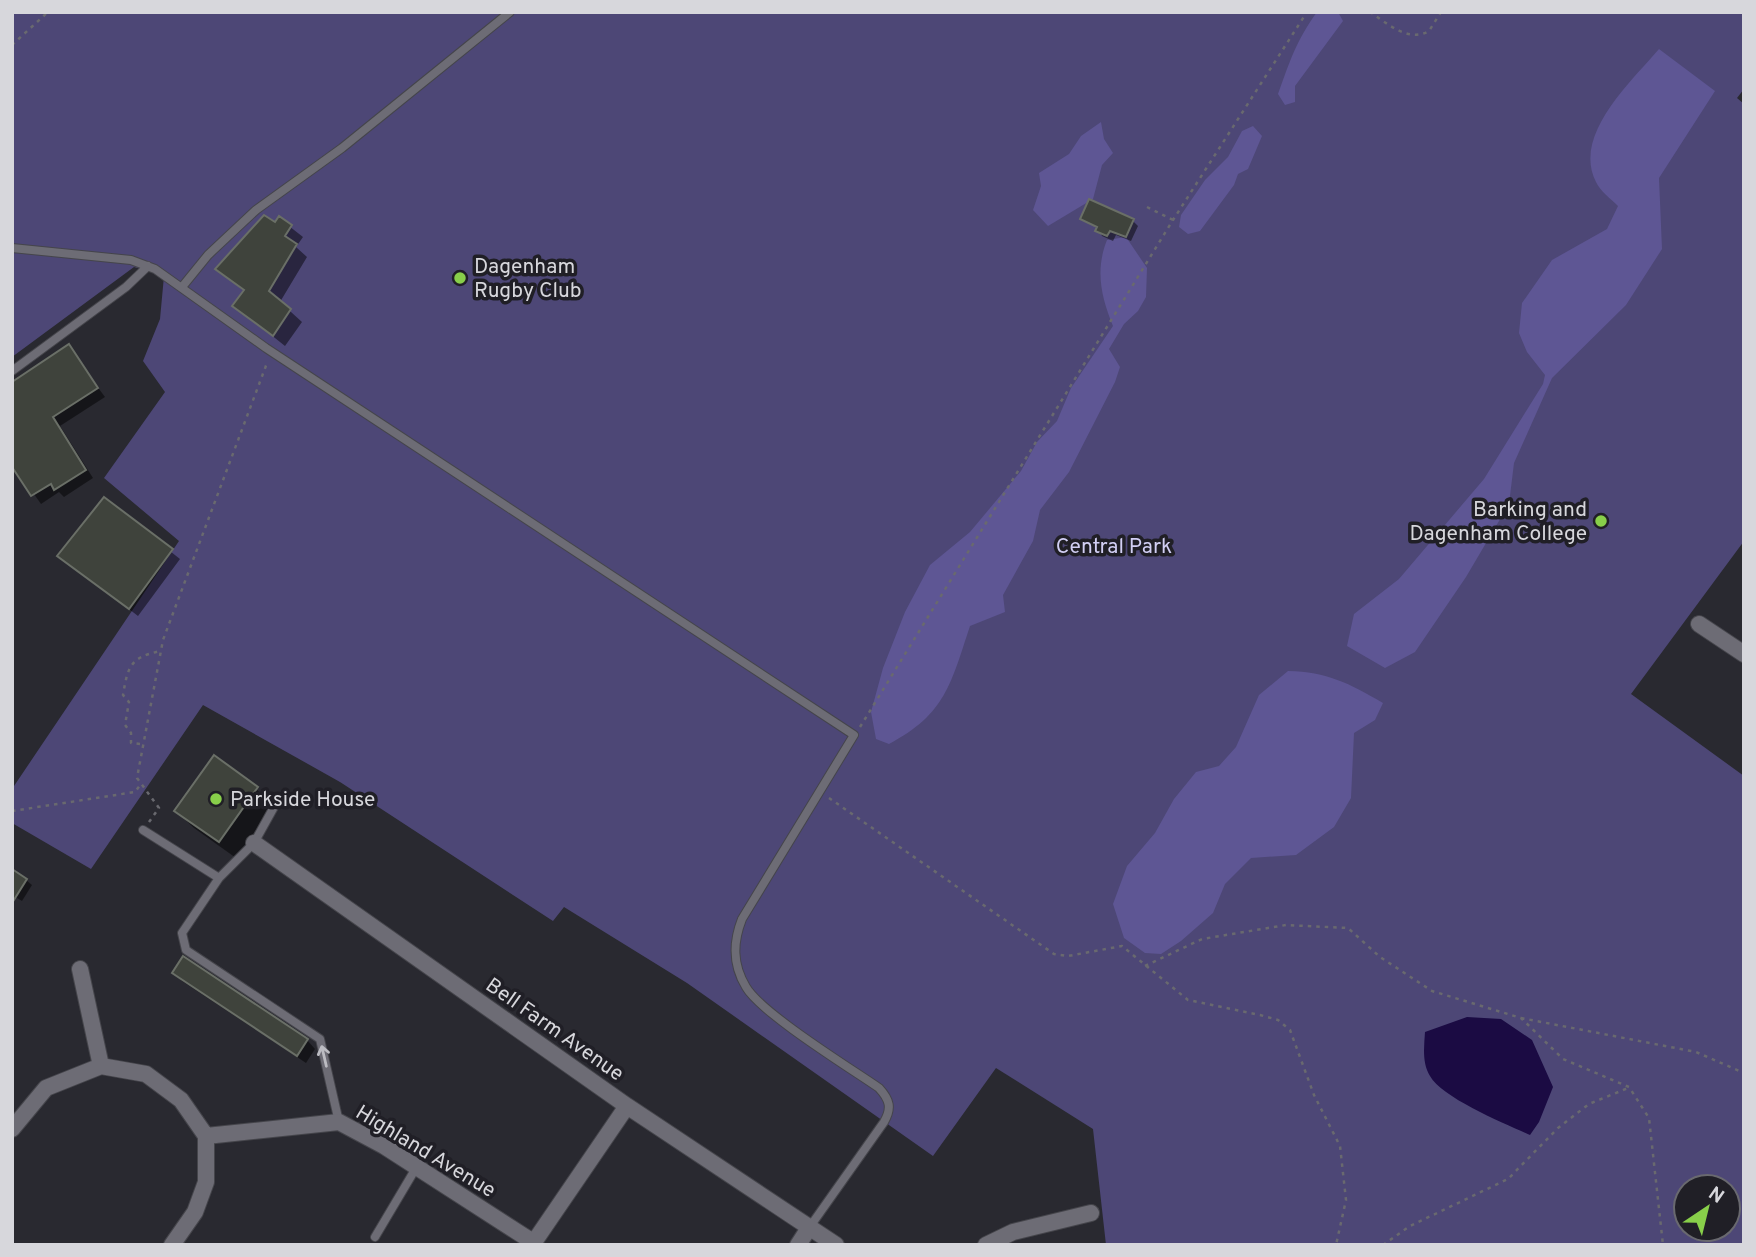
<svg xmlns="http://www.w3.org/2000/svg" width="1756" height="1257" font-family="Overpass,sans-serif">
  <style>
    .green { fill: #4d4776; fill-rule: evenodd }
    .forest { fill: #5e5694 }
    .water { fill: #1b0b43 }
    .shadow { fill: #0007 }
    .building { fill: #3f433c; stroke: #6a6f67; stroke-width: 2 }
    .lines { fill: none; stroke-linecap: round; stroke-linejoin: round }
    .lane-casing { stroke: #45454b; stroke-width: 10 }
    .street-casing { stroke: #45454b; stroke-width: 18 }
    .path { stroke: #69696f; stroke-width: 2.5; stroke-dasharray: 3.5 5; stroke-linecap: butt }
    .lane { stroke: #6d6c75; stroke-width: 8 }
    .street { stroke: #6d6c75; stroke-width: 16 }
    .oneway { stroke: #bcbcc2 }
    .poi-dot { fill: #88cf4a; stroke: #201f26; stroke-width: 2.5 }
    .labels { text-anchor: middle; stroke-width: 7; stroke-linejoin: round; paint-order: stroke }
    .poi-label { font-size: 21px; fill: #d7d7dc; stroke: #201f26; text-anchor: start }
    .park-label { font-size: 21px; fill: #d2cff4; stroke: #201f26 }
    .street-label { font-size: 21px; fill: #d7d7dc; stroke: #201f26 }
  </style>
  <rect width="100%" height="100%" fill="#292930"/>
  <path class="green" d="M12,12H1744V89L1737,98L1744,104V541L1631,694L1744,776V1245H1106L1093,1129L996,1068L933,1156L687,983L564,907L553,921L340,782L203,705L91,869L12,823V789L179,541L104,478L165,392L143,361L160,319L164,276L134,267L12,357ZM1686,1187H1728V1229H1686Z"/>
  <path class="forest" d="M1317,12H1338L1343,21L1295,86V102L1285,105L1278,94C1290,61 1296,41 1317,12Z
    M1659,49L1715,91L1659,178L1662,249L1626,305L1552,378L1514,463L1509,504L1466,577L1415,652L1385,668L1347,646L1354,614L1399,579L1484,479L1543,384L1545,375L1527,352L1519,333L1522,303L1552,260L1607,229L1618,206C1611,199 1600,191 1596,182C1572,135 1631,82 1659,49Z
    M1101,122L1104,139L1113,153L1102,165L1093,199L1048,226L1033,210L1041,186L1039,173L1069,154L1081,136Z
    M1253,126L1262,136L1248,169L1238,174L1234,185L1200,231L1188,234L1179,227L1181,215L1205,180L1228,157L1242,131Z
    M1126,237L1147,268L1146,297L1138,311L1124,324L1109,349L1120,367L1115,382L1069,472L1040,510L1033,541L1003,595L1005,612L970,626C951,683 946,714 889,744L876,739L871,712L883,668L905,612L930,565L970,532L1021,471L1037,442L1057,421L1071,388L1113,326C1101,297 1095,270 1107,240Z
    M1288,671C1327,672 1349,683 1383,703L1375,720L1354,733L1351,798L1334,827L1296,855L1251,858L1225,884L1213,913L1181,941L1161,954L1145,953L1124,938L1113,904L1127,866L1155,833L1174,799L1196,772L1219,766L1236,747L1259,695Z"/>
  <path class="water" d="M1467,1017L1501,1019L1532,1040L1553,1087L1539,1122L1530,1135C1506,1124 1442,1098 1430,1076C1422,1063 1424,1047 1425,1032Z"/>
  <path class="shadow" d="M1082,218L1133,221L1138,226L1131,241L1116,235L1113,241L1102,236L1098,228Z
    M280,219L303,237L296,247L307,257L280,302L302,322L285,346L235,306L245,292L217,269Z
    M68,347L105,397L60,426L93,478L64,497L59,492L41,504L12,463Z
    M104,499L180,559L138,616L60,556Z
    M256,789L274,806L236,858L194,828L176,811Z
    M26,880L32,885L22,901L12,895Z
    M183,958L307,1040L315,1049L306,1063L182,981L174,973Z"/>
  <path class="building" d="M1089,199L1134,219L1126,237L1110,231L1107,236L1095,231L1097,227L1080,219Z
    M264,215L275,222L279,216L292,225L285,236L297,244L269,291L291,309L273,336L232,306L244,290L215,269Z
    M69,344L98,388L53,417L86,470L54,490L51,484L31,496L12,467V382Z
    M104,497L173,549L129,609L57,556Z
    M214,755L258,787L219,842L174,811Z
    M12,869L27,879L12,903Z
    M183,956L308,1039L297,1056L172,973Z"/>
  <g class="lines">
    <g class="lane-casing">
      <path id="lane" d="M12,248L131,260L155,269L266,348L854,735L742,919C733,942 732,964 746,987C761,1013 850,1068 879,1088C890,1100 892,1108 884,1122L809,1228
        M182,287L208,255L256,210L342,148L510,12
        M12,371L126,287L148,266
        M274,807L254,843L219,878L182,933L186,950L320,1039L339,1122
        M143,830L219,878
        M375,1237L416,1168"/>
    </g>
    <g class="street-casing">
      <path id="street" d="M1699,624L1744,654
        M254,843L627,1106L836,1245
        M80,969L101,1066
        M12,1129L46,1088L101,1066L146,1074L181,1100L206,1136V1182L195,1212L172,1245
        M206,1136L339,1122L384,1146L533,1242
        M532,1245L627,1106
        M798,1245L809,1228
        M986,1245L1013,1232L1091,1213"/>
    </g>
    <path class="path" d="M1370,12C1387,23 1408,43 1429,31L1441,12
      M12,45L48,12
      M1147,207L1173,220
      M860,727L1173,220L1307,12
      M140,744L131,743V733L125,725L129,702L123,695C128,665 131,657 161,651
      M829,798L1054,954L1068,956L1122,946L1188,1000L1260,1015L1278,1020L1290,1030L1314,1095L1340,1146L1346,1200L1336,1245
      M12,811L135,792L141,784
      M149,822L159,808L137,778L163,640L267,363
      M1145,966L1202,939L1286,925L1348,928L1380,957L1432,991L1521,1018L1563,1059L1629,1087L1649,1118L1663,1245
      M1521,1018L1696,1052L1744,1073
      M1383,1245L1410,1226L1508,1179L1558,1128L1589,1104L1628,1088"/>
    <use href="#lane" class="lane"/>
    <use href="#street" class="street"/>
  </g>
  <defs><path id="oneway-shaft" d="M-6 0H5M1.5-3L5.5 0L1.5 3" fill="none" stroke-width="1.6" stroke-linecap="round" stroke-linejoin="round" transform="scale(1.75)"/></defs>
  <use class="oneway" href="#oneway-shaft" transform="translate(324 1056) rotate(-103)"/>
  <g class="poi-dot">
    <circle cx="460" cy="278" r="7"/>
    <circle cx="1601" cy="521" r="7"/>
    <circle cx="216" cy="799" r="7"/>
  </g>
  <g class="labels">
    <g class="poi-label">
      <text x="474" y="273">Dagenham<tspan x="474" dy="24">Rugby Club</tspan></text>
      <text x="1587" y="516" text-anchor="end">Barking and<tspan x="1587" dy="24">Dagenham College</tspan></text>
      <text x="230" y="806">Parkside House</text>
    </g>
    <g class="park-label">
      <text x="1114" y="553">Central Park</text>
    </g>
    <g class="street-label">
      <text transform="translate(555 1029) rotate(35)" y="7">Bell Farm Avenue</text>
      <text transform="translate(426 1151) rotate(31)" y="7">Highland Avenue</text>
    </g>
  </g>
  <rect width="1756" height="1257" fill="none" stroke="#d7d7dc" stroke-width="28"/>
  <g transform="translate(1707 1208) rotate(35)"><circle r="33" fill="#201f26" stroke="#69696f" stroke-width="2"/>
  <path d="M0-5L12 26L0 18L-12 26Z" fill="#88cf4a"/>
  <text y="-10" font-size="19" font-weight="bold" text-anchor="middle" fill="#d7d7dc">N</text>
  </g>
</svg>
